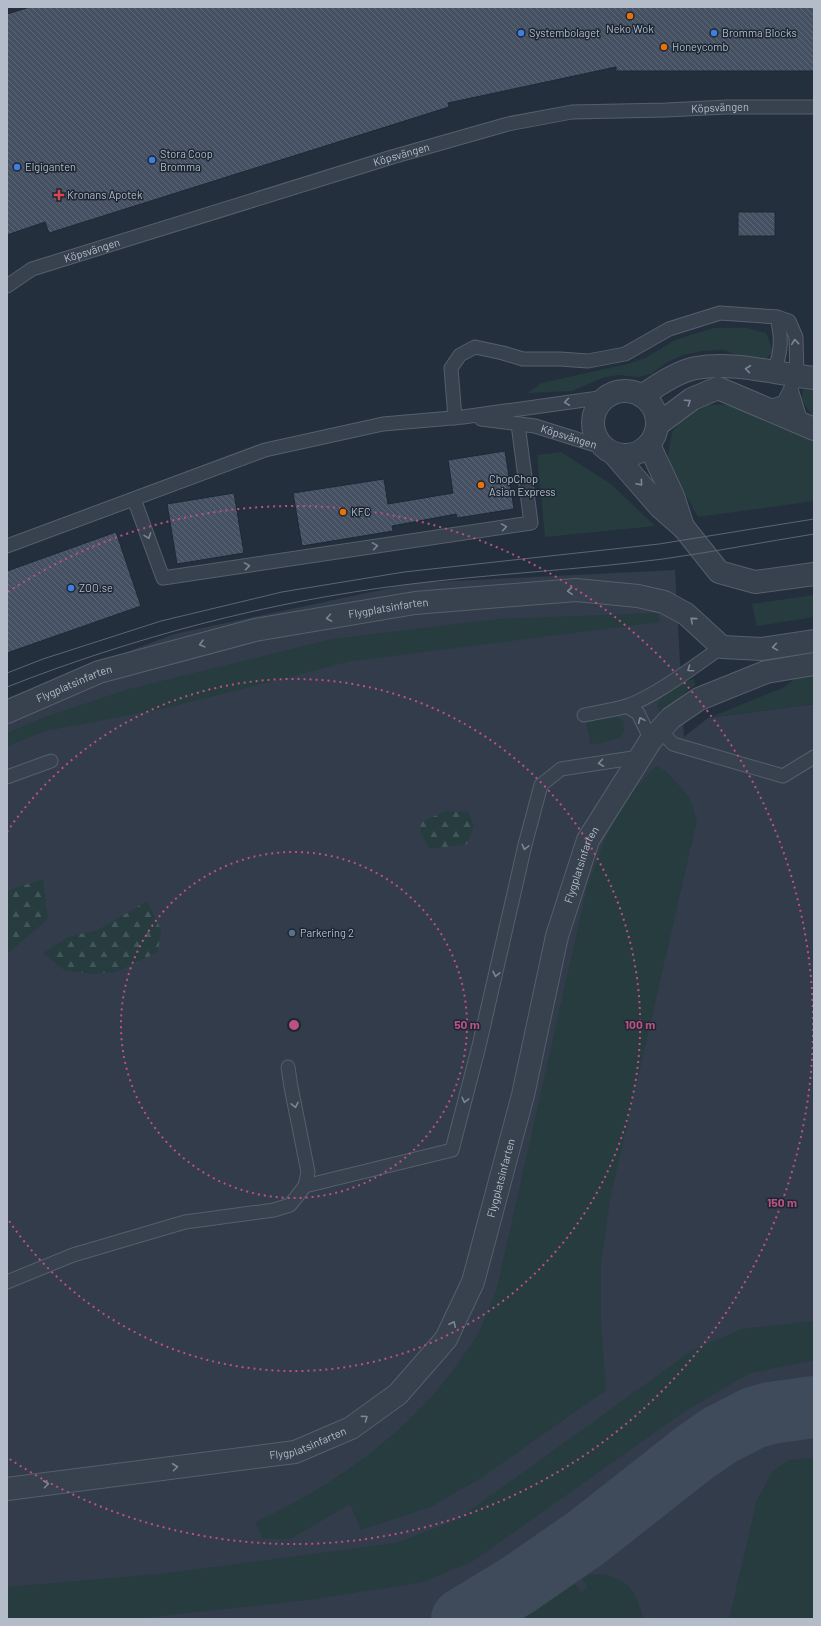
<svg xmlns="http://www.w3.org/2000/svg" width="821" height="1626" font-family="Barlow,sans-serif">
  <style>
    .airport { fill: #323c4b }
    .grass { fill: #263c3f }
    .forest { fill: url(#forest-firs) }
    .lines { fill: none; stroke-linecap: round; stroke-linejoin: round }
    .taxiway { stroke: #3f4a5a; stroke-width: 62 }
    .building { fill: url(#building-back-hatch); stroke: #1f2835 }
    .service-casing { stroke: #565f6c; stroke-width: 15 }
    .minor-casing { stroke: #565f6c; stroke-width: 24 }
    .service { stroke: #38414e; stroke-width: 13 }
    .minor { stroke: #38414e; stroke-width: 22 }
    .tram { stroke: #5a6575; stroke-width: 1 }
    .oneway { stroke: #7c8592 }
    .ring { fill: none; stroke: #bd5182; stroke-width: 2; stroke-dasharray: 2 4 }
    .food-dot { fill: #e8710a; stroke: #1d2633; stroke-width: 1.5 }
    .shop-dot { fill: #3f7fe0; stroke: #1d2633; stroke-width: 1.5 }
    .health-dot { fill: #e0444e; stroke: #1d2633; stroke-width: 1.5 }
    .service-dot { fill: #5c6f8a; stroke: #1d2633; stroke-width: 1.5 }
    .labels { text-anchor: middle; stroke-width: 3; stroke-linejoin: round; paint-order: stroke }
    .poi-label { font-size: 11px; fill: #b4bcc9; stroke: #1d2633; text-anchor: start }
    .street-label { font-size: 11px; fill: #b4bcc9; stroke: #1d2633 }
    .centre { fill: #bd5182; stroke: #1d2633; stroke-width: 2 }
    .ring-label { font-size: 12px; text-anchor: middle; font-weight: bold; fill: #bd5182; stroke: #1d2633; stroke-width: 3; stroke-linejoin: round; paint-order: stroke }
  </style>
  <defs>
    <pattern id="forest-firs" width="22" height="20" patternUnits="userSpaceOnUse"><rect width="22" height="20" fill="#263c3f"/><path d="M5 1l3.5 6h-7zM16 11l3.5 6h-7z" fill="#435659"/></pattern>
    <pattern id="building-back-hatch" width="6" height="6" patternUnits="userSpaceOnUse"><rect width="6" height="6" fill="#455162"/><path d="M-1 5l2 2M0 0l6 6M5-1l2 2" fill="none" stroke="#5d6877"/></pattern>
  </defs>
  <rect width="100%" height="100%" fill="#242f3e"/>
  <path class="airport" d="M675,570L684,737L708,718L814,704V1619H7V698L174,634L413,583Z"/>
  <path class="grass" d="M713,328H747L766,333L773,351L764,361H753L724,350L702,351L683,355L666,363L651,374L639,377L619,375L605,377L572,391L528,393L541,383L628,364L647,357L675,340Z
    M803,389L814,391V419L802,400Z
    M733,404L814,441V501L698,517L671,469L668,455L672,432L683,418L707,405Z
    M561,452L611,484L655,526L545,537L537,455Z
    M814,595V617L757,626L752,604Z
    M657,613L660,622L351,661L162,709L45,731L7,746V733L45,717L129,689L332,639L499,619Z
    M814,674V704L708,718L785,687L797,676Z
    M694,679L695,685L660,713L657,705C664,692 680,682 694,679Z
    M613,714L623,721L624,731L620,738L591,745L586,722Z
    M656,766L666,771L689,797L697,820L610,1199L601,1263V1323L606,1390L481,1478L430,1507L361,1530L350,1504L290,1539H263L256,1522C334,1486 412,1431 461,1359C466,1352 472,1344 477,1336C484,1322 490,1306 496,1292L587,888C597,864 604,836 618,814C628,797 642,781 656,766Z
    M814,1321V1360L750,1373L685,1411L473,1561L423,1582L308,1600L132,1619H7V1587L160,1574L396,1543L457,1520L693,1350L742,1329Z
    M814,1458V1619H729L757,1500L773,1471L789,1460Z
    M604,1574C632,1583 636,1592 643,1619H521L574,1583L582,1592L587,1587L582,1578L589,1575Z"/>
  <path class="forest" d="M445,811L468,812L474,826L467,844L430,849L421,835L420,823Z
    M43,879L48,919L7,954V891Z
    M147,901L161,930L158,952L116,972L92,974L64,970L43,953L68,937L98,930Z"/>
  <g class="lines">
    <path class="taxiway" d="M462,1619L518,1585L586,1538L694,1453L720,1435L753,1418L770,1413L814,1407"/>
  </g>
  <path class="building" d="M30,7H814V71H616V67L448,103L449,107L49,233L45,222L7,235V14Z
    M738,212H775V236H738Z
    M505,451L514,509L457,518L456,514L392,526L393,531L302,546L293,493L384,479L388,504L453,493L448,460Z
    M234,493L244,553L177,564L167,504Z
    M116,532L141,606L7,653V571Z"/>
  <g class="lines">
    <g class="service-casing">
      <g id="service">
        <path id="s1" d="M7,286L32,269L392,157L508,124L572,112L666,110L727,107H814"/>
        <path d="M773,373C782,352 782,338 777,317"/>
        <path d="M791,389L802,425"/>
        <path d="M455,418L451,368L460,355L475,347L503,353L523,359H560L588,361L625,354L669,329L720,313L777,317L789,321L796,337L797,376L784,402L767,408"/>
        <path id="s2" d="M481,419L535,426L602,447"/>
        <path d="M134,499L163,578L531,523L518,424"/>
        <path d="M7,546L265,450L383,424L463,417L606,397"/>
        <path d="M626,706L638,713L651,740"/>
        <path d="M584,715C598,712 613,710 627,706C659,694 694,666 722,647"/>
        <path d="M660,730L673,744L783,776L814,757"/>
        <path d="M7,777L51,761"/>
        <path d="M288,1067L291,1087L308,1172L305,1186"/>
        <path d="M7,1282L73,1255L185,1222L274,1210L290,1205L305,1186L452,1150L479,1046L525,845L541,785L561,769L639,757"/>
      </g>
    </g>
    <g class="minor-casing">
      <g id="minor">
        <circle cx="625" cy="423" r="32"/>
        <path d="M642,396C656,386 679,371 696,368C733,361 777,374 814,378"/>
        <path d="M657,425L692,399L718,388L814,429"/>
        <path d="M649,445L673,496L683,527"/>
        <path d="M614,454L660,507L684,528L719,572L755,582L814,574"/>
        <path id="s3" d="M7,712L99,672L255,630L415,603L576,590L638,596L664,602L686,614L722,647L762,649L814,641"/>
        <path id="s4" d="M7,1489L295,1452L351,1428L398,1394L446,1339L473,1282L523,1095L557,936L588,840L651,740L671,718L699,699L766,672L814,664"/>
      </g>
    </g>
    <use href="#service" class="service"/>
    <use href="#minor" class="minor"/>
    <path class="tram" d="M7,673L43,659L161,621L282,592L404,572L659,544L814,519
      M7,687C134,637 268,602 403,585C489,574 577,570 663,559C713,552 764,542 814,534"/>
  </g>
  <defs><path id="oneway-chevron" d="M-2-3.5L2.5 0L-2 3.5" fill="none" stroke-width="1.6" stroke-linecap="round" stroke-linejoin="round"/></defs>
  <g class="oneway">
    <use href="#oneway-chevron" transform="translate(795 342) rotate(-96)"/>
    <use href="#oneway-chevron" transform="translate(748 369) rotate(-173)"/>
    <use href="#oneway-chevron" transform="translate(567 402) rotate(172)"/>
    <use href="#oneway-chevron" transform="translate(688 402) rotate(-34)"/>
    <use href="#oneway-chevron" transform="translate(640 483) rotate(49)"/>
    <use href="#oneway-chevron" transform="translate(504 527) rotate(-9)"/>
    <use href="#oneway-chevron" transform="translate(148 536) rotate(70)"/>
    <use href="#oneway-chevron" transform="translate(375 546) rotate(-9)"/>
    <use href="#oneway-chevron" transform="translate(247 566) rotate(-9)"/>
    <use href="#oneway-chevron" transform="translate(570 591) rotate(176)"/>
    <use href="#oneway-chevron" transform="translate(329 618) rotate(170)"/>
    <use href="#oneway-chevron" transform="translate(693 620) rotate(-139)"/>
    <use href="#oneway-chevron" transform="translate(202 644) rotate(165)"/>
    <use href="#oneway-chevron" transform="translate(775 647) rotate(171)"/>
    <use href="#oneway-chevron" transform="translate(690 669) rotate(145)"/>
    <use href="#oneway-chevron" transform="translate(641 720) rotate(-114)"/>
    <use href="#oneway-chevron" transform="translate(601 763) rotate(172)"/>
    <use href="#oneway-chevron" transform="translate(525 847) rotate(104)"/>
    <use href="#oneway-chevron" transform="translate(496 974) rotate(102)"/>
    <use href="#oneway-chevron" transform="translate(465 1100) rotate(104)"/>
    <use href="#oneway-chevron" transform="translate(295 1105) rotate(78)"/>
    <use href="#oneway-chevron" transform="translate(453 1324) rotate(-65)"/>
    <use href="#oneway-chevron" transform="translate(365 1418) rotate(-36)"/>
    <use href="#oneway-chevron" transform="translate(175 1467) rotate(-7)"/>
    <use href="#oneway-chevron" transform="translate(46 1484) rotate(-7)"/>
  </g>
  <g class="ring">
    <circle cx="294" cy="1025" r="173"/>
    <path d="M7 832A346 346 0 1 1 7 1218"/>
    <path d="M8 592A519 519 0 1 1 8 1458"/>
  </g>
  <g class="food-dot">
    <circle cx="630" cy="16" r="4"/>
    <circle cx="664" cy="47" r="4"/>
    <circle cx="481" cy="485" r="4"/>
    <circle cx="343" cy="512" r="4"/>
  </g>
  <g class="shop-dot">
    <circle cx="521" cy="33" r="4"/>
    <circle cx="714" cy="33" r="4"/>
    <circle cx="152" cy="160" r="4"/>
    <circle cx="17" cy="167" r="4"/>
    <circle cx="71" cy="588" r="4"/>
  </g>
  <path class="health-dot" d="M57 189h4v4h4v4h-4v4h-4v-4h-4v-4h4z"/>
  <circle class="service-dot" cx="292" cy="933" r="4"/>
  <g class="labels">
    <g class="poi-label">
      <text x="630" y="33" text-anchor="middle">Neko Wok</text>
      <text x="529" y="37">Systembolaget</text>
      <text x="722" y="37">Bromma Blocks</text>
      <text x="672" y="51">Honeycomb</text>
      <text x="160" y="158">Stora Coop<tspan x="160" dy="13">Bromma</tspan></text>
      <text x="25" y="171">Elgiganten</text>
      <text x="67" y="199">Kronans Apotek</text>
      <text x="489" y="483">ChopChop<tspan x="489" dy="13">Asian Express</tspan></text>
      <text x="351" y="516">KFC</text>
      <text x="79" y="592">ZOO.se</text>
      <text x="300" y="937">Parkering 2</text>
    </g>
    <g class="street-label">
      <text dy="4" stroke="none"><textPath href="#s1" startOffset="741">Köpsvängen</textPath></text>
      <text dy="4" stroke="none"><textPath href="#s1" startOffset="417">Köpsvängen</textPath></text>
      <text dy="4" stroke="none"><textPath href="#s1" startOffset="93">Köpsvängen</textPath></text>
      <text dy="4" stroke="none"><textPath href="#s2" startOffset="90">Köpsvängen</textPath></text>
      <text dy="4" stroke="none"><textPath href="#s3" startOffset="397">Flygplatsinfarten</textPath></text>
      <text dy="4" stroke="none"><textPath href="#s3" startOffset="73">Flygplatsinfarten</textPath></text>
      <text dy="4" stroke="none"><textPath href="#s4" startOffset="977">Flygplatsinfarten</textPath></text>
      <text dy="4" stroke="none"><textPath href="#s4" startOffset="653">Flygplatsinfarten</textPath></text>
      <text dy="4" stroke="none"><textPath href="#s4" startOffset="305">Flygplatsinfarten</textPath></text>
    </g>
  </g>
  <circle cx="294" cy="1025" r="6" class="centre"/>
  <g class="ring-label">
    <text x="467" y="1029">50 m</text>
    <text x="640" y="1029">100 m</text>
    <text x="782" y="1207">150 m</text>
  </g>
  <rect width="821" height="1626" fill="none" stroke="#b4bcc9" stroke-width="16"/>
</svg>
